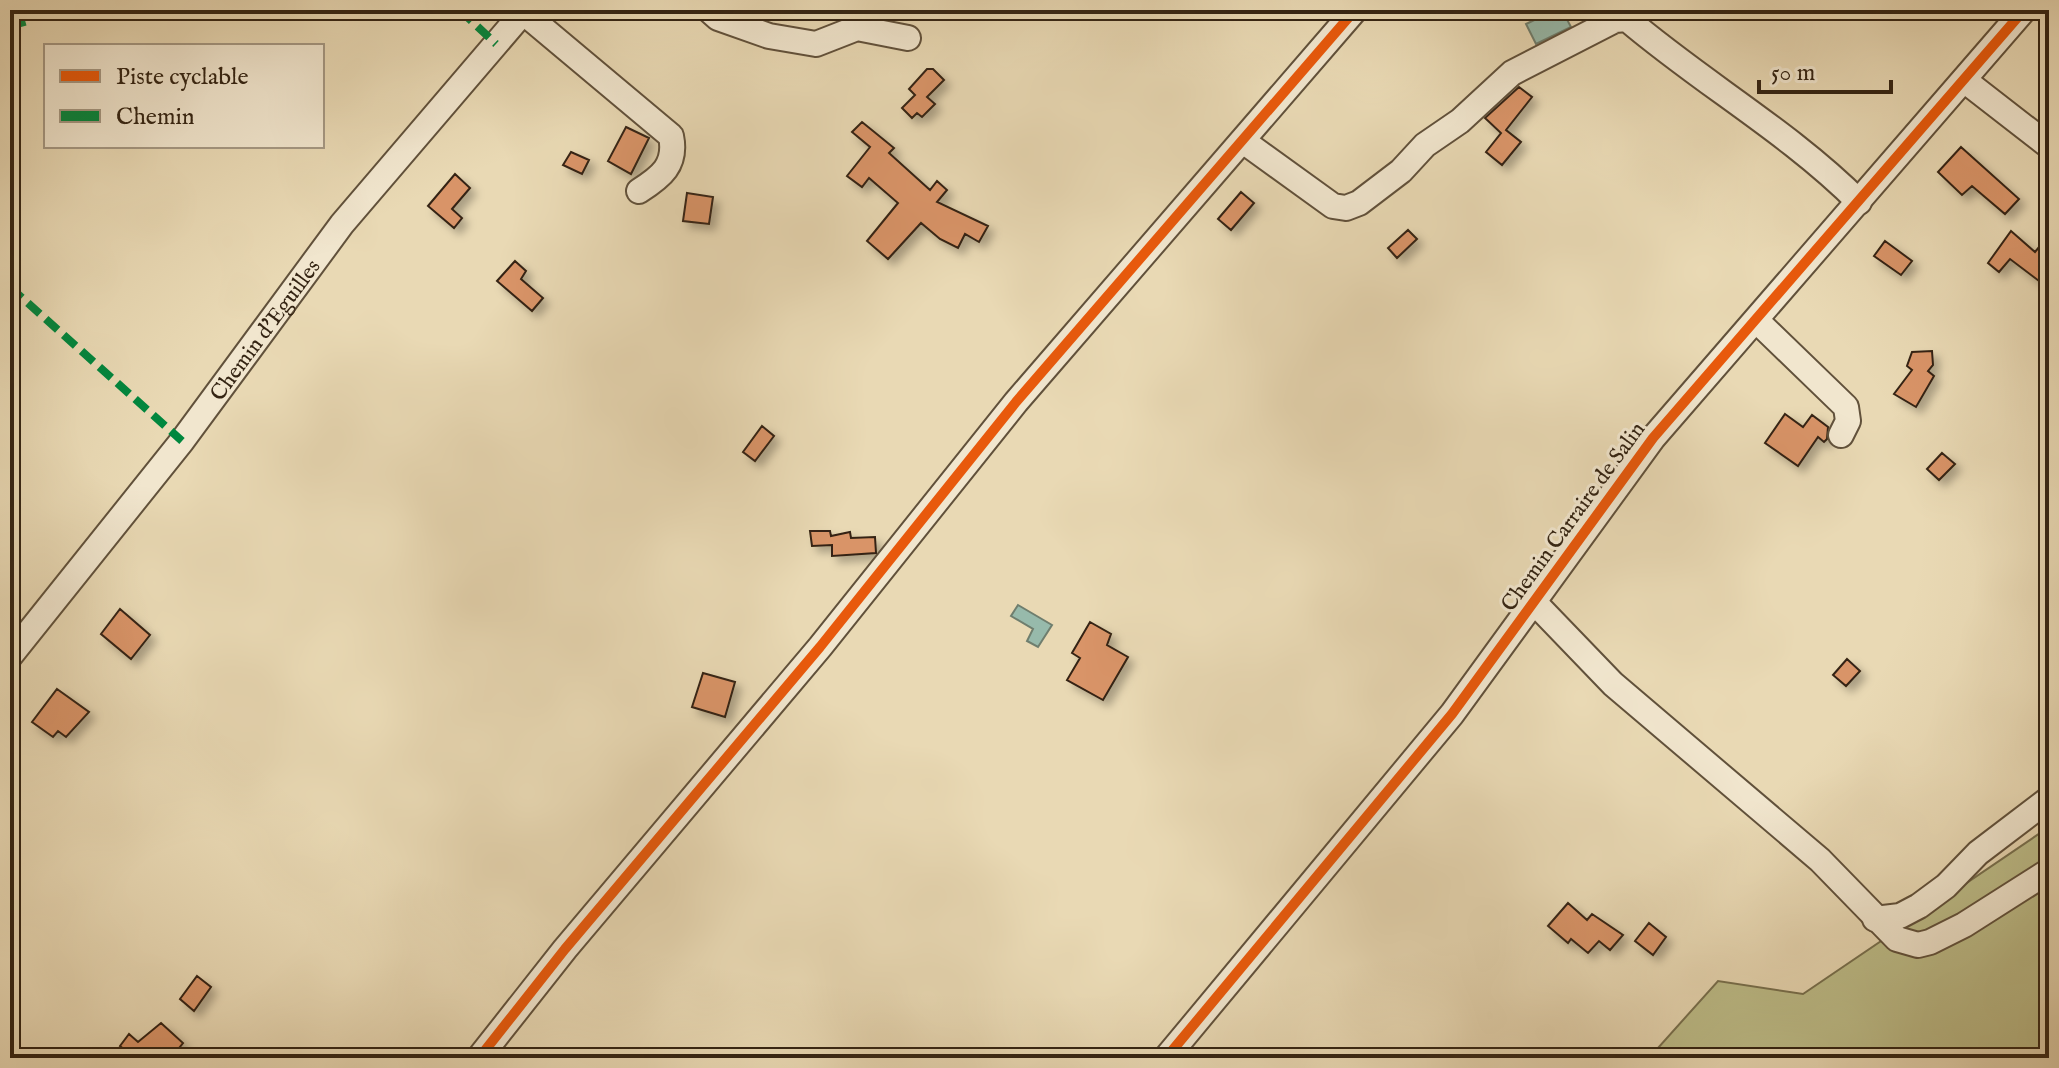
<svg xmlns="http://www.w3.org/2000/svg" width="2059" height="1068" font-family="'IM FELL English',serif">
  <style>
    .green { fill: #bdbd89; stroke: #78704e; stroke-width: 2 }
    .water { fill: #97baab; stroke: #6f7e6e; stroke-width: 2 }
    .building { fill: #d99467; stroke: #342413; stroke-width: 2; filter: url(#shadow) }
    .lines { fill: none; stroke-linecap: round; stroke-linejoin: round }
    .minor-casing { stroke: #61513b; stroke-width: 28 }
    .minor { stroke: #f1e6ce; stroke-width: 24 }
    .quiet { stroke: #00873e; stroke-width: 8; stroke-dasharray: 16 8; stroke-linecap: butt }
    .cycleway-casing { stroke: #f1e6ce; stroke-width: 15 }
    .cycleway { stroke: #e8590c; stroke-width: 10 }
    .labels { text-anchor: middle; stroke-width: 6; stroke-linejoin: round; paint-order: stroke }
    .street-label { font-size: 22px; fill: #342413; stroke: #f1e6ce }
  </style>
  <defs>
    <filter id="shadow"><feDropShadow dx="6" dy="6" stdDeviation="4" flood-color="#0004"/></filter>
  </defs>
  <rect width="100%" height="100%" fill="#e9d9b4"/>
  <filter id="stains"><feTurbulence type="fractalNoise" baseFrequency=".0025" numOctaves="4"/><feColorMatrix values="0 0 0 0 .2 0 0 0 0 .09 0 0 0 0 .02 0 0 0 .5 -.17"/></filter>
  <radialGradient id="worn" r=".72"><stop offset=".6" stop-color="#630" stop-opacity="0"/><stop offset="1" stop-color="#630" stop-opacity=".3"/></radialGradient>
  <path class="green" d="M2049,827V1058H1649L1718,981L1803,994Z"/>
  <path class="water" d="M1555,10H1562L1571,27L1536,44L1526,24Z
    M1018,605L1052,625L1038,647L1027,641L1033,629L1011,616Z"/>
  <path class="building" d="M927,69H933L944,80L927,97L935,104L922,117L917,113L912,118L902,108L915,95L909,89Z
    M1519,87L1532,97L1506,130L1521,142L1502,165L1486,152L1501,133L1485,118Z
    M862,122L894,148L889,153L930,190L937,181L947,190L937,202L988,226L979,242L965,234L958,248L940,239L921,223L888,259L867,241L898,203L869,178L862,187L847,176L870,147L852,132Z
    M626,127L649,138L631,174L608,161Z
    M1961,147L2019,199L2005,214L1972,186L1962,195L1938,172Z
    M571,152L589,160L582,174L563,165Z
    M455,174L470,188L452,209L462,218L454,228L428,206Z
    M1241,192L1254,203L1231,230L1218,219Z
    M687,193L713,197L709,224L683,221Z
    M1408,230L1417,239L1397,258L1388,248Z
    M2011,231L2035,252L2049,235V269L2039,281L2010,259L1999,272L1988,263Z
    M1885,241L1912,261L1901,275L1874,256Z
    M515,261L526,271L521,279L543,298L532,311L497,281Z
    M1932,351L1933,365L1928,371L1934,376L1916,407L1894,394L1912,370L1907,366L1912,352Z
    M1785,414L1803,427L1812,415L1828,427L1827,439L1824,442L1818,437L1798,466L1765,443Z
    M762,426L774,436L755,461L743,452Z
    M1942,453L1955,464L1939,480L1927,469Z
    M810,531H830L831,536L850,532L851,538L875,537L876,553L832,556V545L812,546Z
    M120,609L150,635L131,659L101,634Z
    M1090,622L1111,634L1107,645L1128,657L1103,700L1067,680L1080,658L1072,653Z
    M1847,659L1860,671L1846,686L1833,675Z
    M703,673L735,682L725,717L692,707Z
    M57,689L89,712L66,737L58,731L53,737L32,722Z
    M1568,903L1587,920L1592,914L1623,935L1610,950L1599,941L1588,953L1571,939L1568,943L1548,926Z
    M1649,923L1666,937L1653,955L1635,941Z
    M197,976L211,987L194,1011L180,999Z
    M161,1023L183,1043L171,1058H120L126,1051L120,1046L129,1034L138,1042Z"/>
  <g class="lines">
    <g class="minor-casing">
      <g id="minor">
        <path d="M709,10L718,18L769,36L816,44L857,28L908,38"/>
        <path d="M523,12L671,136C677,165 661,177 639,191"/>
        <path d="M1964,80L2049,146"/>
        <path d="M1243,141L1333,206L1346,208L1359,203L1401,171L1425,145L1460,121L1512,73L1615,20L1627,19C1702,83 1789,132 1859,202"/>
        <path d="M1757,321L1846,407L1848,421L1841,435"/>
        <path d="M1534,602L1613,684L1820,860L1897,939L1918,945L1930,942L1964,925L2049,871"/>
        <path id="s1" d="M10,656L182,441L342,224L525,10"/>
        <path d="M1875,919L1900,916L1919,906L1946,886L1978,853L2049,799"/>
        <path d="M479,1058L565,949L820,647L1016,402L1355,10"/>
        <path d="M1166,1058L1452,714L1653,438L2024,10"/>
      </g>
    </g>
    <use href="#minor" class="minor"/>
    <path class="quiet" d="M460,10L496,44
      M10,26L28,21L37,10
      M10,287L182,441"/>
    <g class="cycleway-casing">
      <path id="cycleway" d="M479,1058L565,949L820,647L1016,402L1355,10
        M1166,1058L1452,714L1653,438L2024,10"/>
    </g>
    <use href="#cycleway" class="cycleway"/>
  </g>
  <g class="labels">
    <g class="street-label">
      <text dy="8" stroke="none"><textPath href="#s1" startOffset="414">Chemin d'Eguilles</textPath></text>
      <text transform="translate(1572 516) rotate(-54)" y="8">Chemin Carraire de Salin</text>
    </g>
  </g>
  <rect width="2059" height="1068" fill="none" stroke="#e9d9b4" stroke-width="40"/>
  <rect x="12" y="12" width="2035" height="1044" fill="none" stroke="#342413" stroke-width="4"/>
  <rect x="20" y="20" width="2019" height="1028" fill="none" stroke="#342413" stroke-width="2"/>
  <rect x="44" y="44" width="280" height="104" fill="#f1e6ce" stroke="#a59883" stroke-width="2"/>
  <rect x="60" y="70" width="40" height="12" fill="#e8590c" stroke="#a59883" stroke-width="2"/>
  <text x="116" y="84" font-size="24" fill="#342413">Piste cyclable</text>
  <rect x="60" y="110" width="40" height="12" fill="#00873e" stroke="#a59883" stroke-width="2"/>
  <text x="116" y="124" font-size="24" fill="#342413">Chemin</text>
  <path d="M1759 80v12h132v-12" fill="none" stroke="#342413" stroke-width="4"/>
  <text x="1771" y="80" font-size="24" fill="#342413" stroke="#f1e6ce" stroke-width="6" paint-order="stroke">50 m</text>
  <rect width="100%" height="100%" filter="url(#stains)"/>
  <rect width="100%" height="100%" fill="url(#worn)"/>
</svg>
